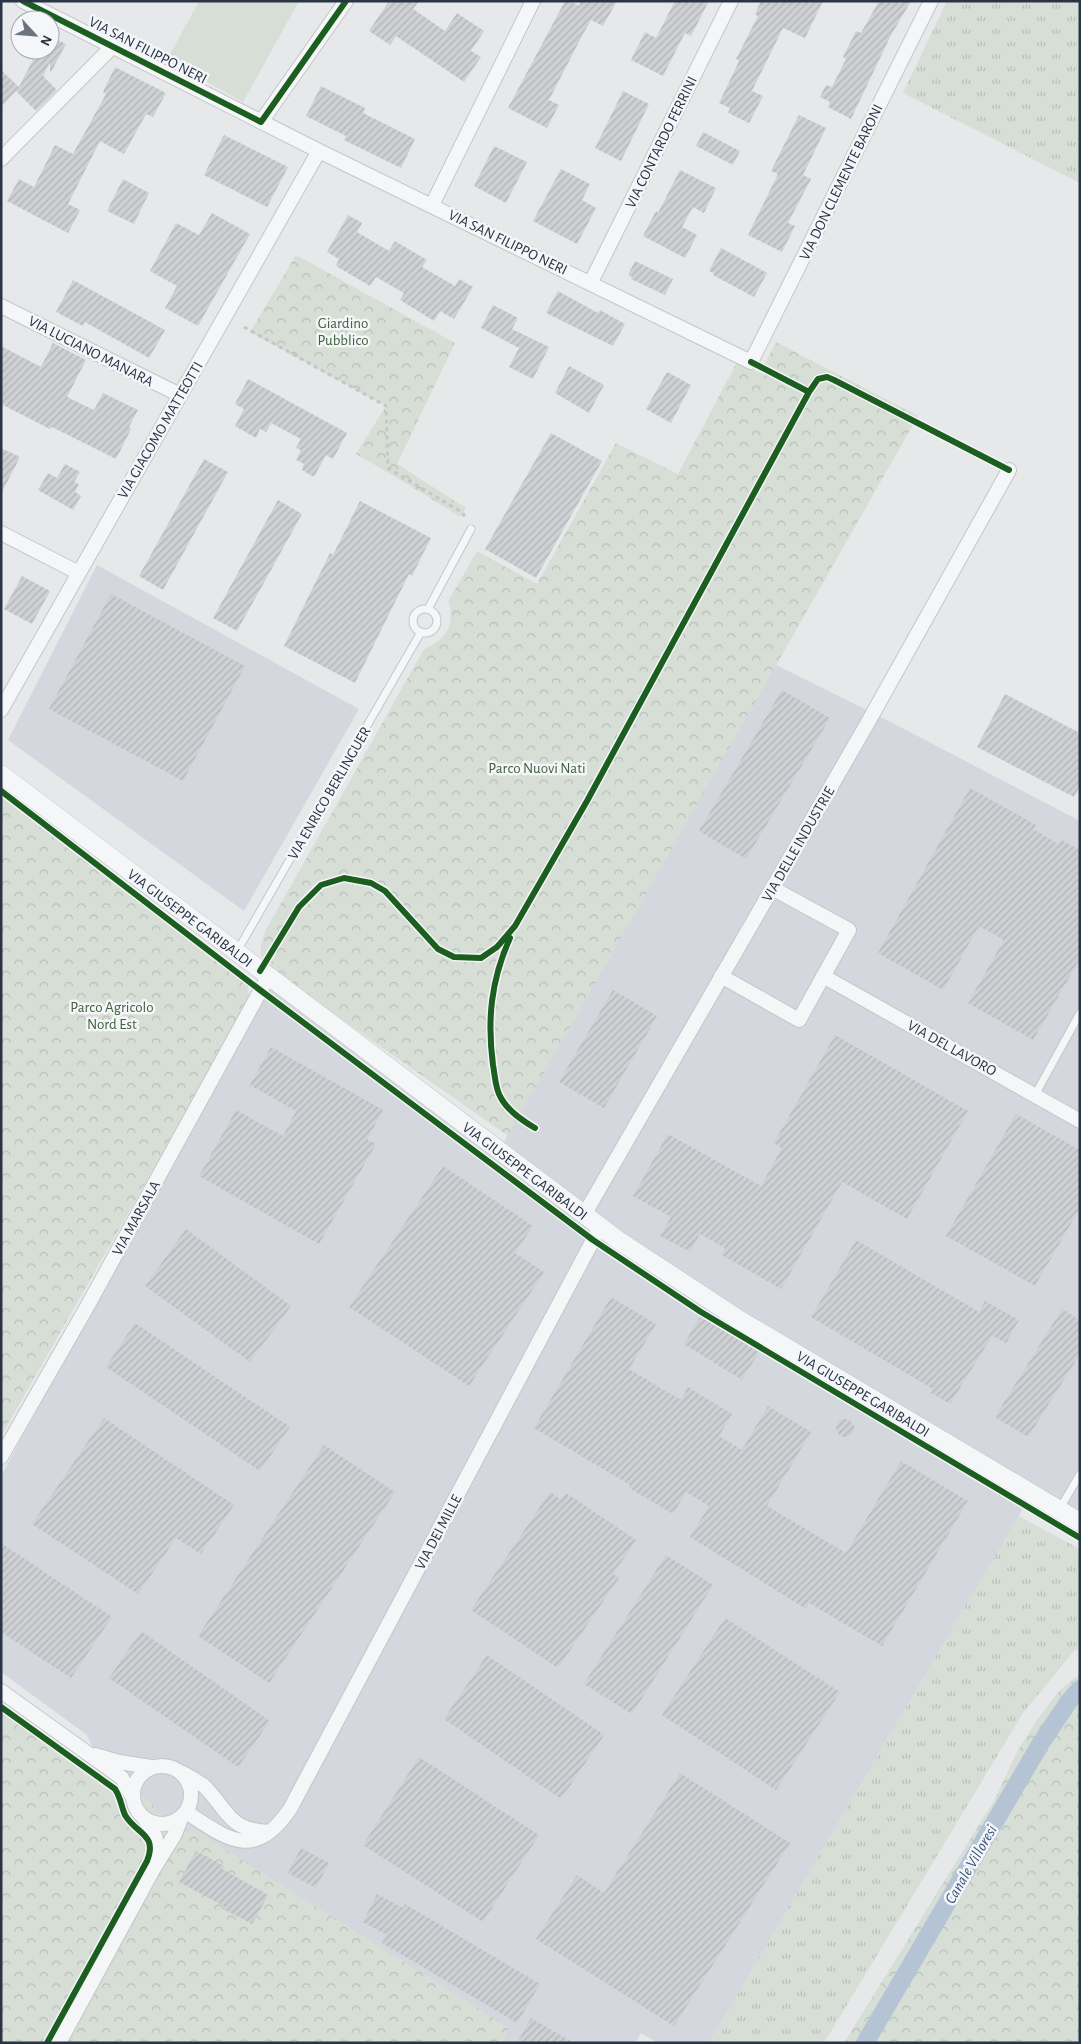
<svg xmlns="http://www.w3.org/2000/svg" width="1081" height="2044" font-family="'Alegreya Sans',sans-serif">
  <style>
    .built { fill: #d4d7dd }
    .grass { fill: url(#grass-tufts) }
    .park { fill: url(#park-crowns) }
    .garden { fill: #d6ded6 }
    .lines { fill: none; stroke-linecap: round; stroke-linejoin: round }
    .canal { stroke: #b4c4d5; stroke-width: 18 }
    .building { fill: url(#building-hatch) }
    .service-casing { stroke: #c4c6c8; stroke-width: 9 }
    .minor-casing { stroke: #c4c6c8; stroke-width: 16 }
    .tertiary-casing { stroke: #c4c6c8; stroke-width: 19 }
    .path { stroke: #c5c6ca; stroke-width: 3; stroke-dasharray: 4 4; stroke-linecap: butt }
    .service { stroke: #f5f6f7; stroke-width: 7 }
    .minor { stroke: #f5f6f7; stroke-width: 14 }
    .tertiary { stroke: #f5f6f7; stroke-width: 18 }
    .cycleway-casing { stroke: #f4f6f9; stroke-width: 9 }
    .cycleway { stroke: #1b5e20; stroke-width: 6 }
    .labels { text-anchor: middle; stroke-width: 5; stroke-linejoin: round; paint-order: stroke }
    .street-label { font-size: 15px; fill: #2b3445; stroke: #f4f6f9 }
    .park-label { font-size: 15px; fill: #3f6138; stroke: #f4f6f9 }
    .water-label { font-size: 16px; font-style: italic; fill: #34527a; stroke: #f4f6f9 }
  </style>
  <defs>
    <pattern id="grass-tufts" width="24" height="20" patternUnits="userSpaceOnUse" patternTransform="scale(1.25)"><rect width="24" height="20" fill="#d6ded6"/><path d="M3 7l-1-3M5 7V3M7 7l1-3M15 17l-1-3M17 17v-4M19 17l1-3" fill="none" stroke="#b8bfb9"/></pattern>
    <pattern id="park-crowns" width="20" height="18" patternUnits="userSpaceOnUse" patternTransform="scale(1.25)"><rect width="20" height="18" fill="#d6ded6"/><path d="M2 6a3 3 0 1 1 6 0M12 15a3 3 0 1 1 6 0" fill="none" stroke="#b8bfb9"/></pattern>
    <pattern id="building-hatch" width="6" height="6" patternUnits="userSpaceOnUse" patternTransform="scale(1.25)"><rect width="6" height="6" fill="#ced0d3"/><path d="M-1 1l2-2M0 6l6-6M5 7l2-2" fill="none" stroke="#b1b3b6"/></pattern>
  </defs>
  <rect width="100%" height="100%" fill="#e6e8ea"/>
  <path class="built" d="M97,565L359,709L244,911L8,740Z
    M776,665L883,718L1080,821V1521L1032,1493L709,2043H658L641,2033L635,2043H501L155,1886L87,1735L1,1672V1476L270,982L497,1154Z"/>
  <path class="grass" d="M947,1H1080V183L903,93Z
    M1018,1516L1080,1549V1648L1074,1651L1023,1713L824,2043H709Z"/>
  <path class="park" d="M296,255L455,343L397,464L466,508L461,517L389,473L356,454L386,406L250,332Z
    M776,342L918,416L508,1136L266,966C258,951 260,947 266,930L424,649C444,641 457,625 448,602L477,551L537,584L616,443L678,474L737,362L760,373Z
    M1,795L238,969C248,979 251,992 247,1005L1,1436Z
    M1080,1674V2043H844L995,1799L1017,1752L1037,1720L1060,1690Z
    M1,1706L13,1717L149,1801L171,1826L186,1832L195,1830L509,2028L502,2043H1Z"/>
  <path class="garden" d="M199,1H299L243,102L167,60Z"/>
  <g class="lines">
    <path class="canal" d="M865,2043L1041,1743L1069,1701L1080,1689"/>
  </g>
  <path class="building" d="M389,1H419L413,9L445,31L457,13L484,31L471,51L481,57L464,82L396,36L390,45L369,31Z
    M565,1H570L579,6L581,1H617L603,26L591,20L583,34L549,100L559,105L547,128L508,108Z
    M675,1H709L691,36L685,33L663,76L631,60L645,32L656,38Z
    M761,1H823L805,38L783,28L752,91L763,96L749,123L728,113L730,108L719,103L739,61L736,59L758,16L755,14Z
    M879,1H911L890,37L851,119L828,107L830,102L820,97L826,85L832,87L846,59L843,57L856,31L861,33Z
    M50,36L66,44L50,74V62L43,76L57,90L36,111L16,91L1,107V70L19,87L38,50H50Z
    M115,67L166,93L153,117L146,114L124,154L100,141L68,204L80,210L68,233L7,201L19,179L34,187L55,145L73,154L106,94L103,92Z
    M321,86L365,108L363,113L415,139L401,168L344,140L346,136L306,116Z
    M623,91L649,104L621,161L595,148Z
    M799,115L826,128L803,175L811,179L788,223L795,226L782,252L748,235L778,174L771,171Z
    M703,132L740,151L733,165L696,146Z
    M224,135L288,167L267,207L204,175Z
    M494,146L527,162L506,203L474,186Z
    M561,169L590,184L582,200L596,208L577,244L533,221Z
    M680,170L716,188L704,213L693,207L682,227L697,235L685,258L643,236L656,211L658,213Z
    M123,179L149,193L134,224L107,211Z
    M212,213L250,234L198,326L165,308L177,286L150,271L176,223L199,235Z
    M348,215L362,223L357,232L389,251L395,241L427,260L422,267L455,286L459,279L473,287L454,319L440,311L434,321L400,300L404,293L376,277L370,286L336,266L339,259L327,252Z
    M721,248L767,273L754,297L713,275L714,273L709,271Z
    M635,261L673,279L665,295L631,279L632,277L628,275Z
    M73,280L165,330L149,358L85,322L83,326L56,312Z
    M558,291L598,313L600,310L625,324L613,346L546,313Z
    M493,305L518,318L512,329L549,347L533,379L509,367L519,348L481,328Z
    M53,343L86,360L67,397L94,410L103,393L138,410L129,427L131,429L116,459L52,427L50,429L1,404V346L41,367Z
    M569,366L604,385L589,413L555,393Z
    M667,372L691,385L671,423L646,409Z
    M248,379L347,433L333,459L326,455L314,477L302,470L304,464L296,460L301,450L296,448L301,439L271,423L266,432L260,429L256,438L235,426L244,409L235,404Z
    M551,433L602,461L536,578L485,549Z
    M1,448L20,457L1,494Z
    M204,459L228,472L163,590L139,576Z
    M65,464L80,472L74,482L79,484L75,492L81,496L73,510L38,490L48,473L57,478Z
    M278,500L302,514L237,631L213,618Z
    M360,501L431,538L412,576L409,574L355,683L284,646L330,553L333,555Z
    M22,576L50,591L32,624L4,609Z
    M111,594L245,666L183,781L49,709Z
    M782,690L830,718L746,859L699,831Z
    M1005,694L1080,733V786L1074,797L977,747Z
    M970,788L1036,825L1033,829L1058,844L1061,840L1080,850V959L1033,1040L968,1003L1004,940L979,926L943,990L878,953Z
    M613,990L657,1016L604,1108L559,1082Z
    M835,1035L968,1111L907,1219L842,1182L781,1289L722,1255L725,1248L700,1234L690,1252L660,1236L671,1217L633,1196L668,1134L761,1186L782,1148L774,1143Z
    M271,1047L383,1110L367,1139L376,1144L319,1244L199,1176L236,1110L283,1136L296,1111L250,1085Z
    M1016,1114L1080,1150V1208L1035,1286L946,1236Z
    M443,1166L533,1226L515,1253L544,1272L469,1386L349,1307Z
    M186,1229L291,1306L250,1362L145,1286Z
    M856,1240L979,1312L985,1301L1019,1320L1006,1343L992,1336L950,1404L931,1393L933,1389L811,1317Z
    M611,1297L656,1324L629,1369L681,1400L688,1387L732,1414L719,1436L742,1450L768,1406L811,1432L767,1506L846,1553L901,1461L968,1501L882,1646L809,1603L806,1609L690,1537L709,1506L686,1492L673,1514L629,1488L630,1485L534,1428Z
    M1062,1309L1080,1320V1354L1028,1437L995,1417Z
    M700,1317L759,1352L742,1380L684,1344Z
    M135,1323L290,1427L260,1471L106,1367Z
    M104,1418L234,1505L201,1554L176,1538L138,1594L32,1524Z
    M836 1428a9 9 0 1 1 18 0a9 9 0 1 1-18 0Z
    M324,1445L395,1492L269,1683L198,1636Z
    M550,1492L561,1500L566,1493L636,1540L613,1574L619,1578L558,1668L471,1610Z
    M1,1543L112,1617L71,1678L1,1632Z
    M666,1555L713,1585L632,1714L584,1684Z
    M725,1618L840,1692L776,1790L662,1715Z
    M141,1631L270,1721L238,1767L109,1678Z
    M487,1655L604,1735L561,1799L444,1719Z
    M419,1757L539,1835L483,1922L363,1845Z
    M680,1773L790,1843L674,2026L536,1939L577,1875L604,1893Z
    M301,1848L329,1863L316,1888L288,1873Z
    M196,1851L224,1866L222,1869L268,1895L252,1924L223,1909L224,1906L179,1882Z
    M377,1894L403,1908L405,1904L540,1984L517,2023L382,1943L387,1935L363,1922Z
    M531,2018L574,2043H517Z"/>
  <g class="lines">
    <g class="service-casing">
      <path id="service" d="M413 621a12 12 0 1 1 24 0a12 12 0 1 1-24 0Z
        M428,609L471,529
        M236,953L421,632
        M1035,1095L1080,1013
        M1059,1510L1080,1474"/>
    </g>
    <g class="minor-casing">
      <path id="minor" d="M23,1L319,151L751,362L931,1
        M261,122L346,1
        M1,159L113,46
        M432,205L533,1
        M591,282L731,1
        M1,306L180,395
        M1,533L79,573
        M1,710L319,151
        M721,976L799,1020L849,930L772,888
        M823,976L1080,1121
        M584,1215L867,724L1009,470
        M1,1457L88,1305L268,977
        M1,1691L122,1778L133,1798
        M95,1755L119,1762L151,1767
        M133 1795a29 29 0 1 1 58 0a29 29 0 1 1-58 0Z
        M183,1773C190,1777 198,1781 204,1786C229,1811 228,1830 269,1832
        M186,1812C229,1840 254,1861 290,1809L600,1227
        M144,1818C156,1835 159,1839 155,1859
        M59,2043L154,1868L175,1834L182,1816"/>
    </g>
    <g class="tertiary-casing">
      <path id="tertiary" d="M1,774L618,1240L740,1320L1080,1522"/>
    </g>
    <path class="path" d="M244,327L386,406L388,468L463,513L466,520"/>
    <use href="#service" class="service"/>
    <use href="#minor" class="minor"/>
    <use href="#tertiary" class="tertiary"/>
    <g class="cycleway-casing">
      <path id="cycleway" d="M23,1L261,122L346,1
        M751,362L809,392L818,379L827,377L834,380L1009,470
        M1,791L260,990L593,1240L701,1312L1080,1538
        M510,938C491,980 487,1020 493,1065C495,1075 495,1089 501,1098C508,1111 523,1121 535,1128
        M260,971L299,907L321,885L344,878L371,883L385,891L438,949L454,957L481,958L497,947L515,926L587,801L809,392
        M1,1707L115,1789C121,1798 121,1806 125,1815C136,1834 158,1834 147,1861L47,2043"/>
    </g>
    <use href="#cycleway" class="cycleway"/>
  </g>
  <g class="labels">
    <g class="street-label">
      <text transform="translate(148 50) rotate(27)" y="5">VIA SAN FILIPPO NERI</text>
      <text transform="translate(661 142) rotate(-64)" y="5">VIA CONTARDO FERRINI</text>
      <text transform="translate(841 182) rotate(-64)" y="5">VIA DON CLEMENTE BARONI</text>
      <text transform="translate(508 242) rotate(26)" y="5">VIA SAN FILIPPO NERI</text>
      <text transform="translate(91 351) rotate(27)" y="5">VIA LUCIANO MANARA</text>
      <text transform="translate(160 430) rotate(-60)" y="5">VIA GIACOMO MATTEOTTI</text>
      <text transform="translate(329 793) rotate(-60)" y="5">VIA ENRICO BERLINGUER</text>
      <text transform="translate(798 844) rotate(-60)" y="5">VIA DELLE INDUSTRIE</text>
      <text transform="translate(190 918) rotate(37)" y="5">VIA GIUSEPPE GARIBALDI</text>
      <text transform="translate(952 1048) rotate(29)" y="5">VIA DEL LAVORO</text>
      <text transform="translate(525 1171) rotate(37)" y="5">VIA GIUSEPPE GARIBALDI</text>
      <text transform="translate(136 1218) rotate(-61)" y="5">VIA MARSALA</text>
      <text transform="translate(863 1394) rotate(31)" y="5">VIA GIUSEPPE GARIBALDI</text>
      <text transform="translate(438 1532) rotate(-62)" y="5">VIA DEI MILLE</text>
    </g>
    <g class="park-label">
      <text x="343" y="328">Giardino<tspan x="343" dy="17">Pubblico</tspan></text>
      <text x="537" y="773">Parco Nuovi Nati</text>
      <text x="112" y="1012">Parco Agricolo<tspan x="112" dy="17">Nord Est</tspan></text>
    </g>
    <g class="water-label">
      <text transform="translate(970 1864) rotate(-60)" y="6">Canale Villoresi</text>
    </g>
  </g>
  <rect width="1081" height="2044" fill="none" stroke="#2b3445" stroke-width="5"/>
  <g transform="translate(35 35) rotate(116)"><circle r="24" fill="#f4f6f9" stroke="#a4a8b1"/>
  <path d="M0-4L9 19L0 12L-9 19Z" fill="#6c737f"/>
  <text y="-8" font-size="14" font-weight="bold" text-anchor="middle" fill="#2b3445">N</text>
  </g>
</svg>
